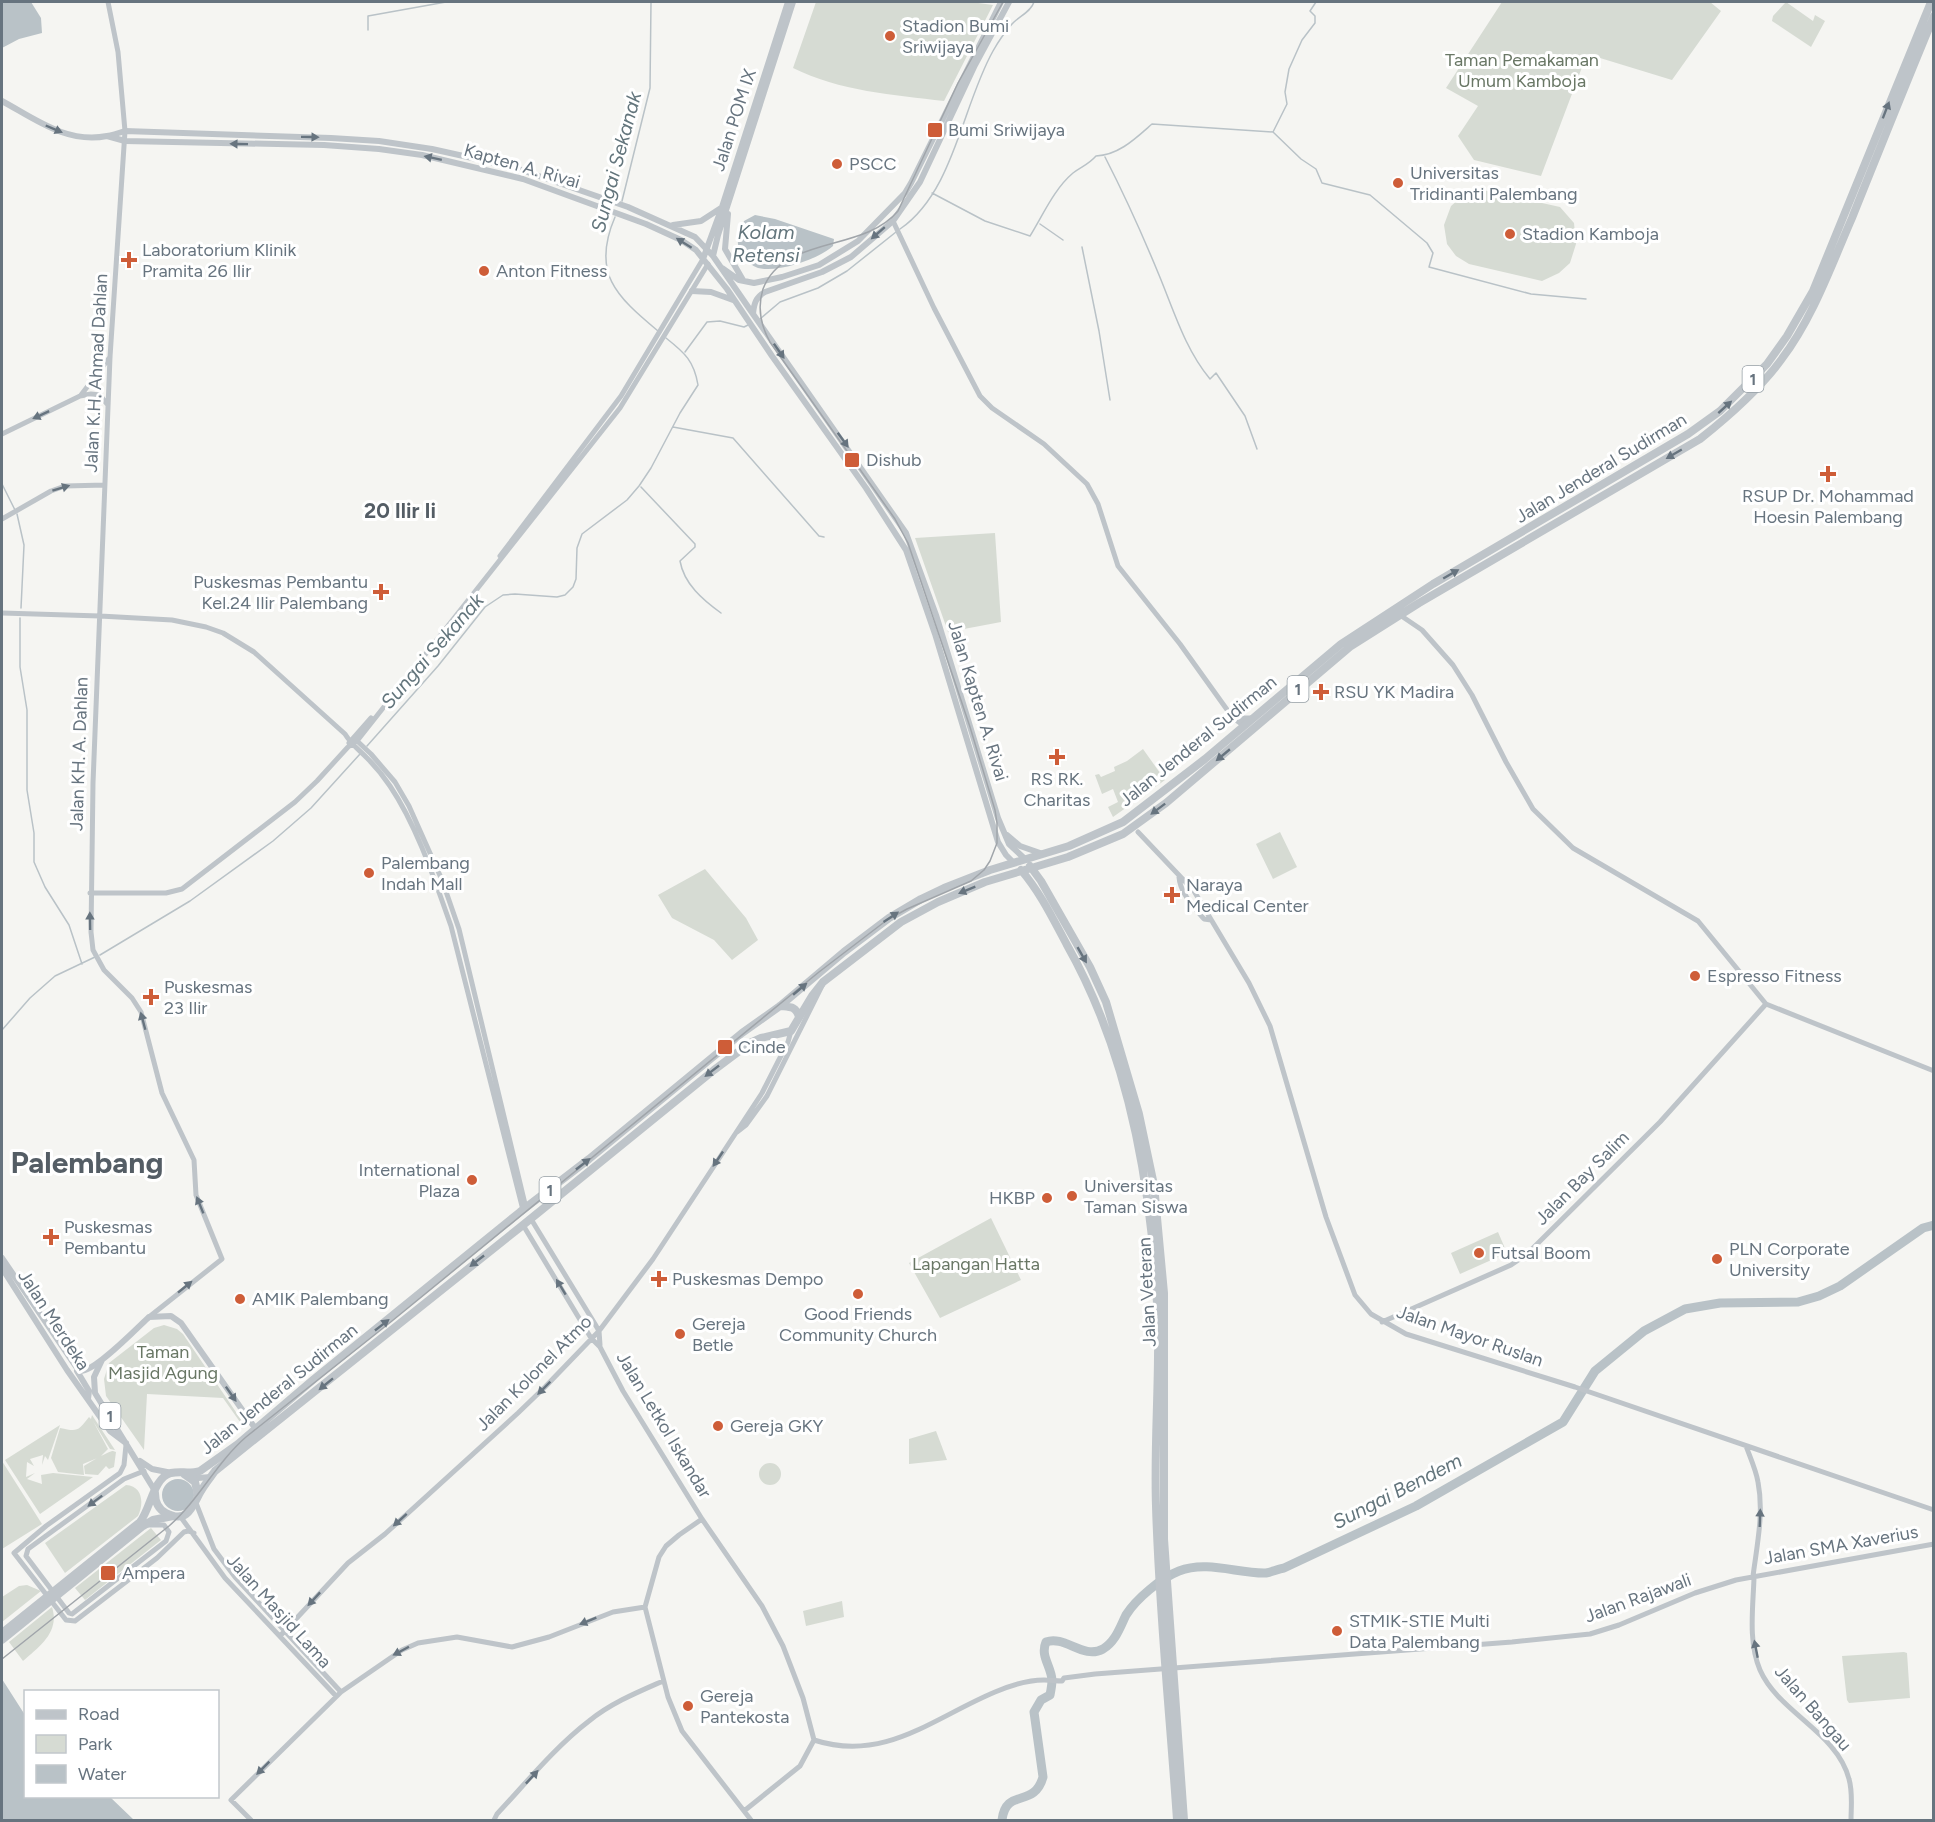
<svg xmlns="http://www.w3.org/2000/svg" width="1935" height="1822" font-family="Figtree,sans-serif">
  <style>
    .green { fill: #d6dbd3 }
    .water { fill: #b9c2c7 }
    .lines { fill: none; stroke-linecap: round; stroke-linejoin: round }
    .stream { stroke: #b9c2c7; stroke-width: 1.5 }
    .river { stroke: #b9c2c7; stroke-width: 9 }
    .secondary { stroke: #bec4c9; stroke-width: 5 }
    .primary { stroke: #bec4c9; stroke-width: 6 }
    .highway { stroke: #bec4c9; stroke-width: 8 }
    .tram { stroke: #a0a5aa; stroke-width: 1.5 }
    .oneway { fill: #67747f }
    .poi-dot { fill: #ce5d38; stroke: #fff; stroke-width: 2 }
    .labels { text-anchor: middle; stroke-width: 6; stroke-linejoin: round; paint-order: stroke }
    .shield { fill: #fff; stroke: #959ea5; stroke-width: 1.5 }
    .shield-label { font-size: 16px; font-weight: bold; fill: #67747f }
    .poi-label { font-size: 18px; fill: #67747f; stroke: #fff; text-anchor: start }
    .park-label { font-size: 18px; fill: #697765; stroke: #fff }
    .street-label { font-size: 18px; fill: #67747f; stroke: #fff }
    .water-label { font-size: 20px; font-style: italic; fill: #63757c; stroke: #fff }
    .quarter-label { font-size: 21px; font-weight: bold; fill: #545d65; stroke: #fff }
    .town-label { font-size: 30px; font-weight: bold; fill: #545d65; stroke: #fff }
  </style>
  <rect width="100%" height="100%" fill="#f5f5f2"/>
  <path class="green" d="M816,2H971L993,5L944,101C894,95 839,91 793,68Z
    M1502,2H1710L1721,11L1672,80L1587,54L1541,176L1474,160L1458,136L1478,106L1446,88Z
    M1786,2L1813,21L1815,15L1825,21L1811,47L1772,21L1773,16Z
    M1478,189L1560,207L1574,223L1576,244L1570,263L1559,273L1542,281L1469,264L1456,256L1447,244L1444,225L1451,206L1466,193Z
    M995,533L1001,622L948,632L915,538Z
    M1143,749L1165,780L1113,817L1108,807L1118,802L1113,789L1102,794L1095,775L1099,774L1101,777L1115,771L1114,767L1127,761Z
    M1280,832L1297,867L1273,879L1256,844Z
    M705,869L746,918L758,940L732,960L714,940L672,918L658,895Z
    M991,1218L1021,1280L940,1318L909,1263Z
    M1498,1232L1507,1253L1460,1274L1451,1253Z
    M164,1325L177,1329L183,1334L242,1421L240,1422L223,1398L147,1394L144,1450L106,1396L104,1379L109,1363L154,1328Z
    M92,1415L115,1450L110,1449L93,1421L108,1449L100,1457L83,1464L84,1475L58,1472L51,1458L60,1428C78,1432 78,1431 89,1417L91,1419Z
    M60,1425L48,1460L45,1456L42,1465L43,1455L30,1459L34,1466L27,1462L26,1477L35,1473L27,1479L42,1484L41,1475L53,1473L93,1477L40,1514L5,1460Z
    M936,1431L947,1460L909,1464V1439Z
    M113,1451L116,1452L114,1467L109,1469L106,1466L98,1475L85,1474L84,1466C90,1462 109,1451 113,1451Z
    M2,1461L42,1524L2,1549Z
    M759 1474a11 11 0 1 1 22 0a11 11 0 1 1-22 0Z
    M126,1485C143,1486 144,1504 138,1516L65,1573L45,1543Z
    M151,1528L161,1540L85,1600L75,1588Z
    M27,1585L41,1591L2,1622V1597L19,1586Z
    M842,1601L844,1617L806,1626L803,1611Z
    M52,1607C60,1632 40,1646 23,1661L9,1642Z
    M1904,1652L1907,1653L1910,1698L1849,1703L1847,1700L1842,1656Z"/>
  <path class="water" d="M2,2H31L41,18L42,33L19,39L2,48Z
    M755,215L775,219L834,239L833,246C819,259 778,273 758,268C752,266 747,261 744,257C741,253 738,249 738,244C737,237 742,228 744,221Z
    M162 1495a16 16 0 1 1 32 0a16 16 0 1 1-32 0Z
    M2,1679L25,1715L26,1796L110,1797L134,1820H2Z"/>
  <g class="lines">
    <path class="stream" d="M368,30V16L446,2
      M1273,132L1287,104L1285,92L1289,69L1302,40L1315,23V16L1310,11L1316,2
      M1105,157C1125,196 1143,236 1159,275C1174,311 1185,349 1210,379L1216,373L1245,416L1257,449
      M932,193L985,221L1030,236C1043,215 1054,189 1073,173C1082,166 1088,165 1096,156C1119,155 1136,138 1152,124L1273,132L1301,159L1316,169L1322,183L1370,195L1427,243L1433,253L1429,267L1531,294L1586,299
      M622,201L650,88L651,2
      M615,217C591,273 616,296 658,331
      M1040,224L1063,240
      M900,229C954,192 962,106 993,51C998,42 1005,32 1012,24C1019,16 1031,12 1034,2
      M1082,247L1099,331L1110,400
      M760,319L780,302L818,288L847,271L896,232
      M685,352L707,322L720,321L744,327L748,325
      M673,427L733,438L819,536L824,537
      M2,484L15,510
      M641,487L695,544V547L680,561C684,584 703,600 721,613
      M17,514L24,545L21,608
      M20,618V667L27,710V790L34,833V862L45,887L69,925L82,964
      M367,746L438,666L485,607L503,595L515,594L557,597L565,595L573,587L576,579L577,548L582,534L627,500L639,486L651,468L680,413L698,385C694,361 685,353 666,338
      M100,955L190,901L273,841L311,808L360,754
      M2,1030L30,998L55,976L95,957"/>
    <path class="river" d="M1002,1820C1006,1787 1034,1809 1043,1777L1034,1712L1041,1700L1050,1695C1051,1690 1052,1685 1052,1680C1051,1666 1040,1656 1046,1642C1065,1635 1083,1660 1103,1649C1116,1641 1120,1627 1126,1615C1136,1599 1161,1578 1179,1571C1207,1560 1239,1574 1266,1573C1272,1572 1278,1569 1284,1568L1416,1506L1563,1422L1595,1371L1644,1331L1685,1309L1720,1303L1798,1302L1819,1296L1840,1286L1923,1228L1934,1225"/>
    <path class="secondary" d="M108,2L118,52L125,131L110,357L93,783L91,932L93,950L104,970L132,998L141,1012L162,1093L194,1160L196,1195L222,1259L149,1317
      M893,221L934,308L980,396L992,408L1044,444L1087,484L1098,504L1118,566L1180,644L1233,718L1240,723H1247
      M81,395L110,357
      M2,434L80,396L91,394L100,395L107,404
      M2,519L51,491L65,486L105,485
      M500,556L621,396L703,259
      M2,613L100,616L172,620L206,627L223,633L254,652L345,734C351,744 359,750 367,758C375,766 384,777 390,786C417,826 435,881 451,926L523,1210
      M1400,615L1422,630L1453,665L1472,695L1506,762L1533,809L1573,848L1698,921L1766,1004L1934,1071
      M1233,715L1241,718H1253
      M355,739L371,754L395,782L409,806L442,880L459,929L526,1208
      M349,743L371,718
      M1138,832L1194,891L1249,983L1270,1026L1326,1217L1355,1295L1371,1314L1406,1334L1575,1387L1934,1510
      M1179,877C1180,893 1194,907 1204,919L1211,920
      M90,893H166L182,889L295,802L317,781L348,747L357,741L620,408L708,264
      M737,1132L746,1125L767,1096L822,986
      M531,1219L595,1324L599,1331L600,1345
      M523,1225L591,1338L600,1347L623,1391L702,1519L762,1606L783,1646L803,1698L814,1740L800,1766L744,1811
      M1382,1322L1511,1265L1527,1254L1660,1122L1766,1004
      M126,1445L124,1465L120,1473L46,1526L14,1553L66,1620L75,1621L157,1558L184,1532L188,1531L194,1533
      M1746,1446C1750,1457 1756,1470 1758,1482C1764,1513 1757,1545 1753,1576
      M144,1471L124,1479L28,1549L26,1556L69,1613L72,1614L166,1541L169,1532L164,1525H148
      M196,1503L214,1549L235,1577L341,1692
      M180,1516L225,1578L336,1696
      M702,1519L679,1535L666,1546L659,1557L645,1607L668,1697L682,1731L751,1820
      M1754,1578C1753,1608 1748,1642 1760,1670C1779,1713 1837,1732 1849,1779C1853,1793 1851,1807 1851,1820
      M281,1635L348,1563L385,1534L518,1413L545,1387L599,1331L653,1259L762,1093L788,1042L791,1031
      M814,1740C884,1763 933,1718 995,1692C1009,1686 1028,1680 1044,1680C1050,1680 1056,1681 1062,1681L1064,1678L1095,1674L1512,1642L1590,1634L1619,1625L1695,1593L1736,1580L1934,1544
      M251,1820L231,1800L341,1692L402,1650L418,1643L457,1637L512,1647L549,1637L613,1612L645,1607
      M494,1820L497,1814C526,1783 555,1747 589,1721C611,1703 638,1692 663,1681"/>
    <path class="primary" d="M1009,2L975,65L920,182L893,221L851,257L822,272L765,292C756,297 754,303 753,314L906,533L936,615L998,818L1009,844L1025,859
      M2,101C35,119 67,144 107,136C113,135 119,133 125,131L331,138L379,141L432,149L513,167L628,207L695,237L713,256L753,314
      M107,136L125,141L324,145L379,149L422,155L523,179L646,224L681,240L696,250L727,289L772,356L866,488L906,550L935,634L998,842L1006,855L1014,863
      M728,214L725,249L743,280
      M673,225L701,221L721,208
      M713,256L718,235L793,2
      M703,259L722,207L788,2
      M722,268L739,280L754,283L782,277L819,265L858,241L905,193L911,183L1001,2
      M692,291L711,292L733,300
      M1007,835L1020,846L1043,854
      M2,1258L79,1371C93,1374 137,1328 149,1317L171,1316L181,1323L255,1428
      M2,1268L67,1370L110,1431L126,1443
      M102,1360L94,1377L95,1393L155,1491
      M77,1371L89,1391L88,1399
      M140,1461L152,1469L172,1473
      M188,1475L198,1478L211,1477"/>
    <path class="highway" d="M1030,866L1041,881L1090,967L1106,1002L1139,1114L1154,1185L1164,1293V1539L1184,1820
      M1021,870C1040,892 1053,919 1067,945C1132,1060 1154,1198 1158,1329C1159,1388 1154,1447 1156,1506C1159,1611 1170,1716 1177,1820
      M780,1006C790,1007 796,1006 799,1017
      M184,1474L195,1482L198,1495
      M155,1493C155,1501 158,1509 166,1513C189,1525 193,1504 201,1491C205,1484 210,1478 215,1471L523,1225L714,1070L750,1043L761,1038L791,1031L812,996L823,982L901,922L938,902L985,882L1068,857L1123,834L1166,803L1351,646L1419,603L1700,439C1729,416 1759,390 1781,360C1813,318 1831,266 1852,218C1879,151 1906,83 1934,16
      M2,1633L140,1522C151,1508 153,1478 171,1473C180,1471 190,1474 200,1471L238,1444L314,1379L520,1212L589,1159L742,1033L780,1006L844,952L889,918L921,899L944,888L990,870L1069,846L1123,822L1205,759L1341,644L1433,584L1688,434L1720,411L1767,364L1787,336L1813,291L1931,2
      M2,1640L143,1526L153,1520L173,1516"/>
    <path class="tram" d="M2,1659L169,1526C199,1500 216,1463 246,1437L392,1321L819,972L887,920L907,909L971,881L984,870L990,861L997,843V823L995,810L970,727L908,543L895,519L770,342C761,326 757,308 763,289C783,235 863,253 898,211L958,83L1003,2"/>
  </g>
  <defs><path id="oneway-solid" d="M-6-.8H1V-3.2L6.5 0L1 3.2V.8H-6Z" transform="scale(1.5)"/></defs>
  <g class="oneway">
    <use href="#oneway-solid" transform="translate(1886 110) rotate(-69)"/>
    <use href="#oneway-solid" transform="translate(54 129) rotate(23)"/>
    <use href="#oneway-solid" transform="translate(310 137) rotate(1)"/>
    <use href="#oneway-solid" transform="translate(239 144) rotate(-179)"/>
    <use href="#oneway-solid" transform="translate(433 158) rotate(-168)"/>
    <use href="#oneway-solid" transform="translate(878 233) rotate(139)"/>
    <use href="#oneway-solid" transform="translate(684 243) rotate(-148)"/>
    <use href="#oneway-solid" transform="translate(779 351) rotate(55)"/>
    <use href="#oneway-solid" transform="translate(1725 407) rotate(-42)"/>
    <use href="#oneway-solid" transform="translate(41 415) rotate(155)"/>
    <use href="#oneway-solid" transform="translate(843 440) rotate(54)"/>
    <use href="#oneway-solid" transform="translate(1674 454) rotate(150)"/>
    <use href="#oneway-solid" transform="translate(61 488) rotate(-17)"/>
    <use href="#oneway-solid" transform="translate(1451 574) rotate(-30)"/>
    <use href="#oneway-solid" transform="translate(1223 755) rotate(140)"/>
    <use href="#oneway-solid" transform="translate(1158 809) rotate(143)"/>
    <use href="#oneway-solid" transform="translate(967 890) rotate(158)"/>
    <use href="#oneway-solid" transform="translate(891 917) rotate(-34)"/>
    <use href="#oneway-solid" transform="translate(90 921) rotate(-91)"/>
    <use href="#oneway-solid" transform="translate(1082 955) rotate(60)"/>
    <use href="#oneway-solid" transform="translate(800 989) rotate(-40)"/>
    <use href="#oneway-solid" transform="translate(143 1021) rotate(-105)"/>
    <use href="#oneway-solid" transform="translate(712 1071) rotate(142)"/>
    <use href="#oneway-solid" transform="translate(718 1159) rotate(124)"/>
    <use href="#oneway-solid" transform="translate(583 1164) rotate(-38)"/>
    <use href="#oneway-solid" transform="translate(200 1205) rotate(-112)"/>
    <use href="#oneway-solid" transform="translate(477 1261) rotate(142)"/>
    <use href="#oneway-solid" transform="translate(185 1287) rotate(-39)"/>
    <use href="#oneway-solid" transform="translate(561 1287) rotate(-121)"/>
    <use href="#oneway-solid" transform="translate(382 1325) rotate(-38)"/>
    <use href="#oneway-solid" transform="translate(326 1384) rotate(141)"/>
    <use href="#oneway-solid" transform="translate(544 1388) rotate(135)"/>
    <use href="#oneway-solid" transform="translate(231 1394) rotate(55)"/>
    <use href="#oneway-solid" transform="translate(95 1501) rotate(143)"/>
    <use href="#oneway-solid" transform="translate(1760 1518) rotate(-88)"/>
    <use href="#oneway-solid" transform="translate(400 1520) rotate(138)"/>
    <use href="#oneway-solid" transform="translate(314 1599) rotate(133)"/>
    <use href="#oneway-solid" transform="translate(588 1621) rotate(158)"/>
    <use href="#oneway-solid" transform="translate(1756 1649) rotate(-101)"/>
    <use href="#oneway-solid" transform="translate(401 1651) rotate(152)"/>
    <use href="#oneway-solid" transform="translate(263 1768) rotate(135)"/>
    <use href="#oneway-solid" transform="translate(532 1777) rotate(-47)"/>
  </g>
  <g class="poi-dot">
    <circle cx="890" cy="36" r="6"/>
    <rect x="927" y="122" width="16" height="16" rx="3"/>
    <circle cx="837" cy="164" r="6"/>
    <circle cx="1398" cy="183" r="6"/>
    <circle cx="1510" cy="234" r="6"/>
    <path d="M126 251h6v6h6v6h-6v6h-6v-6h-6v-6h6z"/>
    <circle cx="484" cy="271" r="6"/>
    <rect x="844" y="452" width="16" height="16" rx="3"/>
    <path d="M1825 465h6v6h6v6h-6v6h-6v-6h-6v-6h6z"/>
    <path d="M378 583h6v6h6v6h-6v6h-6v-6h-6v-6h6z"/>
    <path d="M1318 683h6v6h6v6h-6v6h-6v-6h-6v-6h6z"/>
    <path d="M1054 748h6v6h6v6h-6v6h-6v-6h-6v-6h6z"/>
    <circle cx="369" cy="873" r="6"/>
    <path d="M1169 886h6v6h6v6h-6v6h-6v-6h-6v-6h6z"/>
    <circle cx="1695" cy="976" r="6"/>
    <path d="M148 988h6v6h6v6h-6v6h-6v-6h-6v-6h6z"/>
    <rect x="717" y="1039" width="16" height="16" rx="3"/>
    <circle cx="472" cy="1180" r="6"/>
    <circle cx="1072" cy="1196" r="6"/>
    <circle cx="1047" cy="1198" r="6"/>
    <path d="M48 1228h6v6h6v6h-6v6h-6v-6h-6v-6h6z"/>
    <circle cx="1479" cy="1253" r="6"/>
    <circle cx="1717" cy="1259" r="6"/>
    <path d="M656 1270h6v6h6v6h-6v6h-6v-6h-6v-6h6z"/>
    <circle cx="858" cy="1294" r="6"/>
    <circle cx="240" cy="1299" r="6"/>
    <circle cx="680" cy="1334" r="6"/>
    <circle cx="718" cy="1426" r="6"/>
    <rect x="100" y="1565" width="16" height="16" rx="3"/>
    <circle cx="1337" cy="1631" r="6"/>
    <circle cx="688" cy="1706" r="6"/>
  </g>
  <g class="labels">
    <g class="shield">
      <rect x="1742.5" y="366" width="21" height="26" rx="4.5"/>
      <rect x="1287.5" y="676" width="21" height="26" rx="4.5"/>
      <rect x="539.5" y="1177" width="21" height="26" rx="4.5"/>
      <rect x="99.5" y="1403" width="21" height="26" rx="4.5"/>
    </g>
    <g class="shield-label">
      <text x="1753" y="385">1</text>
      <text x="1298" y="695">1</text>
      <text x="550" y="1196">1</text>
      <text x="110" y="1422">1</text>
    </g>
    <g class="poi-label">
      <text x="902" y="32">Stadion Bumi<tspan x="902" dy="21">Sriwijaya</tspan></text>
      <text x="948" y="136">Bumi Sriwijaya</text>
      <text x="849" y="170">PSCC</text>
      <text x="1410" y="179">Universitas<tspan x="1410" dy="21">Tridinanti Palembang</tspan></text>
      <text x="1522" y="240">Stadion Kamboja</text>
      <text x="142" y="256">Laboratorium Klinik<tspan x="142" dy="21">Pramita 26 Ilir</tspan></text>
      <text x="496" y="277">Anton Fitness</text>
      <text x="866" y="466">Dishub</text>
      <text x="1828" y="502" text-anchor="middle">RSUP Dr. Mohammad<tspan x="1828" dy="21">Hoesin Palembang</tspan></text>
      <text x="368" y="588" text-anchor="end">Puskesmas Pembantu<tspan x="368" dy="21">Kel.24 Ilir Palembang</tspan></text>
      <text x="1334" y="698">RSU YK Madira</text>
      <text x="1057" y="785" text-anchor="middle">RS RK.<tspan x="1057" dy="21">Charitas</tspan></text>
      <text x="381" y="869">Palembang<tspan x="381" dy="21">Indah Mall</tspan></text>
      <text x="1186" y="891">Naraya<tspan x="1186" dy="21">Medical Center</tspan></text>
      <text x="1707" y="982">Espresso Fitness</text>
      <text x="164" y="993">Puskesmas<tspan x="164" dy="21">23 Ilir</tspan></text>
      <text x="738" y="1053">Cinde</text>
      <text x="460" y="1176" text-anchor="end">International<tspan x="460" dy="21">Plaza</tspan></text>
      <text x="1084" y="1192">Universitas<tspan x="1084" dy="21">Taman Siswa</tspan></text>
      <text x="1035" y="1204" text-anchor="end">HKBP</text>
      <text x="64" y="1233">Puskesmas<tspan x="64" dy="21">Pembantu</tspan></text>
      <text x="1729" y="1255">PLN Corporate<tspan x="1729" dy="21">University</tspan></text>
      <text x="1491" y="1259">Futsal Boom</text>
      <text x="672" y="1285">Puskesmas Dempo</text>
      <text x="252" y="1305">AMIK Palembang</text>
      <text x="858" y="1320" text-anchor="middle">Good Friends<tspan x="858" dy="21">Community Church</tspan></text>
      <text x="692" y="1330">Gereja<tspan x="692" dy="21">Betle</tspan></text>
      <text x="730" y="1432">Gereja GKY</text>
      <text x="122" y="1579">Ampera</text>
      <text x="1349" y="1627">STMIK-STIE Multi<tspan x="1349" dy="21">Data Palembang</tspan></text>
      <text x="700" y="1702">Gereja<tspan x="700" dy="21">Pantekosta</tspan></text>
    </g>
    <g class="park-label">
      <text x="1522" y="66">Taman Pemakaman<tspan x="1522" dy="21">Umum Kamboja</tspan></text>
      <text x="976" y="1270">Lapangan Hatta</text>
      <text x="163" y="1358">Taman<tspan x="163" dy="21">Masjid Agung</tspan></text>
    </g>
    <g class="street-label">
      <text transform="translate(734 120) rotate(-72)" y="6">Jalan POM IX</text>
      <text transform="translate(522 166) rotate(16)" y="6">Kapten A. Rivai</text>
      <text transform="translate(96 373) rotate(-87)" y="6">Jalan K.H. Ahmad Dahlan</text>
      <text transform="translate(1601 468) rotate(-31)" y="6">Jalan Jenderal Sudirman</text>
      <text transform="translate(978 701) rotate(73)" y="6">Jalan Kapten A. Rivai</text>
      <text transform="translate(1198 741) rotate(-39)" y="6">Jalan Jenderal Sudirman</text>
      <text transform="translate(79 754) rotate(-88)" y="6">Jalan KH. A. Dahlan</text>
      <text transform="translate(1582 1178) rotate(-45)" y="6">Jalan Bay Salim</text>
      <text transform="translate(1147 1292) rotate(-93)" y="6">Jalan Veteran</text>
      <text transform="translate(54 1320) rotate(57)" y="6">Jalan Merdeka</text>
      <text transform="translate(1470 1336) rotate(19)" y="6">Jalan Mayor Ruslan</text>
      <text transform="translate(534 1373) rotate(-45)" y="6">Jalan Kolonel Atmo</text>
      <text transform="translate(279 1389) rotate(-39)" y="6">Jalan Jenderal Sudirman</text>
      <text transform="translate(664 1425) rotate(59)" y="6">Jalan Letkol Iskandar</text>
      <text transform="translate(1841 1545) rotate(-10)" y="6">Jalan SMA Xaverius</text>
      <text transform="translate(1638 1598) rotate(-20)" y="6">Jalan Rajawali</text>
      <text transform="translate(279 1611) rotate(48)" y="6">Jalan Masjid Lama</text>
      <text transform="translate(1813 1708) rotate(49)" y="6">Jalan Bangau</text>
    </g>
    <g class="water-label">
      <text transform="translate(616 162) rotate(-75)" y="7">Sungai Sekanak</text>
      <text x="766" y="239">Kolam<tspan x="766" dy="23">Retensi</tspan></text>
      <text transform="translate(432 651) rotate(-49)" y="7">Sungai Sekanak</text>
      <text transform="translate(1397 1491) rotate(-27)" y="7">Sungai Bendem</text>
    </g>
    <g class="quarter-label">
      <text x="400" y="518">20 Ilir Ii</text>
    </g>
    <g class="town-label">
      <text x="87" y="1173">Palembang</text>
    </g>
  </g>
  <rect width="1935" height="1822" fill="none" stroke="#67747f" stroke-width="6"/>
  <rect x="24" y="1690" width="195" height="108" fill="#ffffff" stroke="#c2c7cc" stroke-width="1.5"/>
  <rect x="36" y="1710" width="30" height="9" fill="#bec4c9" stroke="#c2c7cc" stroke-width="1.5"/>
  <text x="78" y="1720" font-size="18" fill="#67747f">Road</text>
  <rect x="36" y="1735" width="30" height="18" fill="#d6dbd3" stroke="#c2c7cc" stroke-width="1.5"/>
  <text x="78" y="1750" font-size="18" fill="#67747f">Park</text>
  <rect x="36" y="1765" width="30" height="18" fill="#b9c2c7" stroke="#c2c7cc" stroke-width="1.5"/>
  <text x="78" y="1780" font-size="18" fill="#67747f">Water</text>
</svg>
